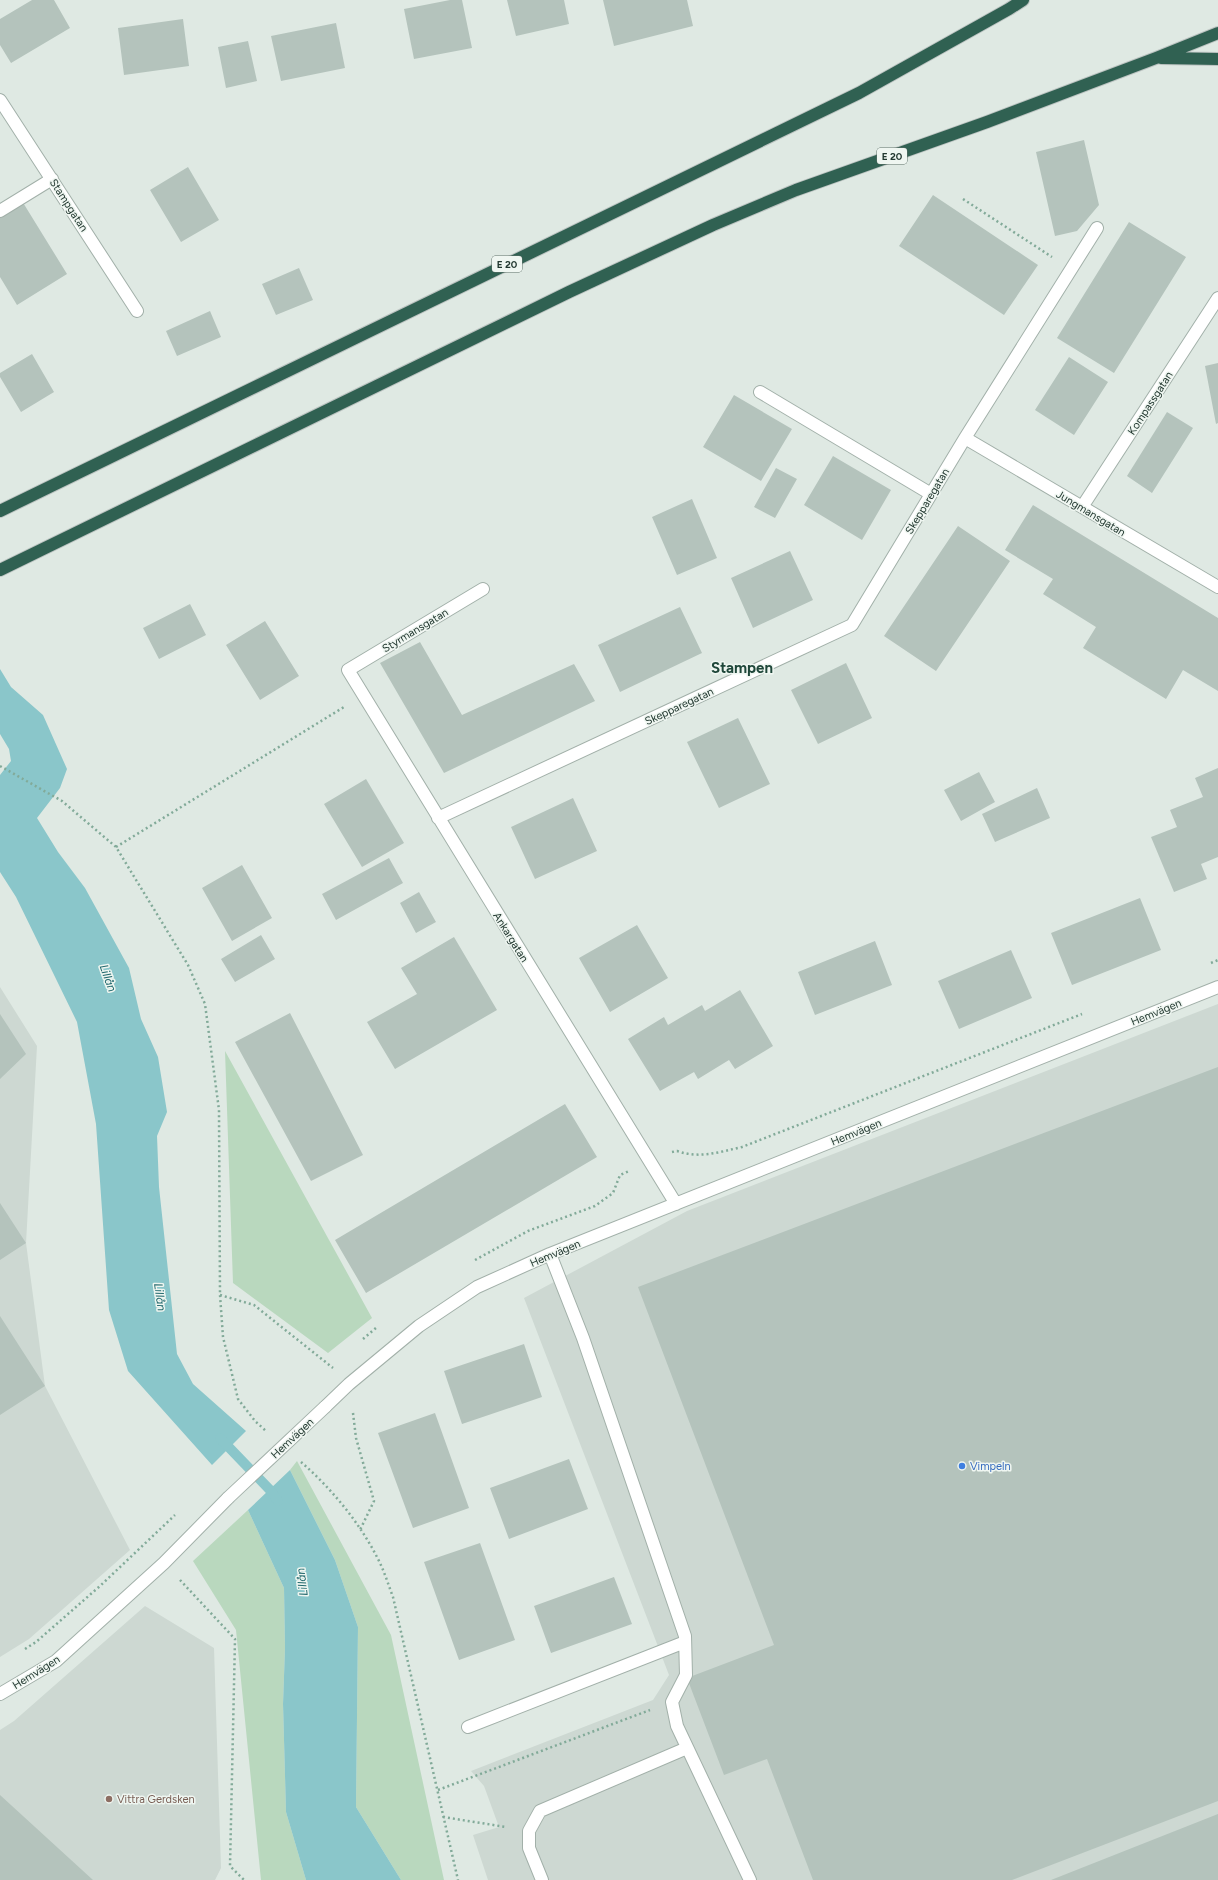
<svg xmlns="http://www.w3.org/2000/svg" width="1218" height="1880" font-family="Figtree,sans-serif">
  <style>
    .built { fill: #cdd8d2 }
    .green { fill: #b9d8be }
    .water { fill: #8ac6ca }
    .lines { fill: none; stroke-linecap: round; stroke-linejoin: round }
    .stream { stroke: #8ac6ca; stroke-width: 10 }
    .building { fill: #b4c3bc }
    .minor-casing { stroke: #a2b0a9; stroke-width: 14 }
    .highway-casing { stroke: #bcc3c1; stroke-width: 14 }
    .path { stroke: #82aa99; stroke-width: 2.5; stroke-dasharray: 2 3; stroke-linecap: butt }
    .minor { stroke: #fff; stroke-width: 12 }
    .highway { stroke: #306152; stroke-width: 12 }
    .minor-bridge-casing { stroke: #a2b0a9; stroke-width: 14; stroke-linecap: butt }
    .minor-bridge { stroke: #fff; stroke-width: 12 }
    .shop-dot { fill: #3f7fe0; stroke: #eff6f1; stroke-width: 1.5 }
    .education-dot { fill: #8d6e63; stroke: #eff6f1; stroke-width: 1.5 }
    .labels { text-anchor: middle; stroke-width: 3; stroke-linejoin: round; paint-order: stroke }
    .shield { fill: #eff6f1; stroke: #5f7069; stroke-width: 1 }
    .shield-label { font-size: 10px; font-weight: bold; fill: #21372f }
    .street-label { font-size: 11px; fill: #21372f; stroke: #eff6f1 }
    .shop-label { font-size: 11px; fill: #366cbe; stroke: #eff6f1; text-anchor: start }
    .education-label { font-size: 11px; fill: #785e54; stroke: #eff6f1; text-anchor: start }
    .water-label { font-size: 12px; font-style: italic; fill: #21686d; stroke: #eff6f1 }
    .district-label { font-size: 15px; font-weight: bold; fill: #1f473a; stroke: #eff6f1 }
  </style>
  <rect width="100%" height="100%" fill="#dfe9e3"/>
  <path class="built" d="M0,987L37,1046L26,1243L45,1386L130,1550L29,1639L0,1657Z
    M1218,1004V1880H488L473,1835L499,1827L484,1786L471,1771L653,1700L669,1675L524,1298L687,1211Z
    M145,1606L214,1648L221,1868L215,1880H0V1730L14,1721Z"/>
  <path class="green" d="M225,1051L372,1318L328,1353L233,1283Z
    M297,1461L391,1635L444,1880H401L356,1807L358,1627L335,1560L290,1470Z
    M248,1510L284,1588L285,1648L283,1704L286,1812L306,1880H261L236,1630L193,1561Z"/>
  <path class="water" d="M0,669L11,687L43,715L67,769L60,788L37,818L58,852L85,888L129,968L141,1019L158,1057L167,1112L157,1136L159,1187L177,1354L193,1384L246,1431L212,1465L128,1371L109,1310L96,1124L77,1022L16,897L0,872V775L11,761L9,749L0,734Z
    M290,1470L335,1560L358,1627L356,1807L401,1880H306L286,1812L283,1704L285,1648L284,1588L248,1510Z"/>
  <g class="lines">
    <path class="stream" d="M220,1438L270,1490L278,1501"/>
  </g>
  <path class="building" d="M32,0H54L70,28L11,63L0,45V19Z
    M450,0H462L472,48L414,59L404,9Z
    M507,0H564L569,24L516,36Z
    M603,0H687L693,26L614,46Z
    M183,19L189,66L124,75L118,28Z
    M336,23L345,68L281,81L271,36Z
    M248,41L257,81L226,88L218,47Z
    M1084,140L1099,205L1077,231L1055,236L1036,152Z
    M188,167L219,220L181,242L150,190Z
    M933,195L1038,265L1004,315L899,246Z
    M22,201L67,274L17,305L0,277V215Z
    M1129,222L1186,257L1114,373L1057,338Z
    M299,268L313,300L276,315L262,284Z
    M210,311L221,337L177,356L166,331Z
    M32,354L54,392L21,412L0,377V373Z
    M1069,357L1108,382L1074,435L1035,410Z
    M1218,363V423L1216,424L1205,366Z
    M734,395L792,429L761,481L703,447Z
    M1167,412L1193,428L1152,493L1127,476Z
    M833,456L891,490L862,540L804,505Z
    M776,468L797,479L775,518L754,507Z
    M692,499L717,558L677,575L652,517Z
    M1033,505L1218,618V691L1183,670L1166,699L1083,648L1096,627L1043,594L1053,579L1005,550Z
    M958,526L1010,561L936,671L884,636Z
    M790,551L813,600L753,628L731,578Z
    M190,604L206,635L159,659L143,628Z
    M680,607L702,653L620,692L598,645Z
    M265,621L299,676L260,700L226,645Z
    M420,642L462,715L574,664L595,701L444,773L380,663Z
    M846,663L872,718L818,744L791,690Z
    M738,718L770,784L719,808L687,742Z
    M1218,768V857L1201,864L1207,879L1174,892L1151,837L1177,827L1170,810L1203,797L1195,778Z
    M979,772L995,802L961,821L944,790Z
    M366,779L404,843L362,867L324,804Z
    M1037,788L1050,818L995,842L982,814Z
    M573,798L597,851L535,879L511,827Z
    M389,858L403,883L336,920L322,894Z
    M242,865L272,918L232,941L202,888Z
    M419,892L436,922L416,933L400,903Z
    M1140,898L1161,950L1072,985L1051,933Z
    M637,925L668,978L610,1012L579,958Z
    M261,935L275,959L235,982L221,959Z
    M454,937L497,1010L395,1069L367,1022L417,994L401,968Z
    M875,941L892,985L815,1015L798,972Z
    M1011,950L1032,998L959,1029L938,981Z
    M740,990L773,1046L735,1069L729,1060L698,1079L694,1072L660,1091L628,1039L664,1017L668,1025L702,1005L705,1011Z
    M290,1013L363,1155L311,1181L235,1042Z
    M0,1014L26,1054L0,1079Z
    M1218,1067V1801L1012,1880H813L767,1759L724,1775L687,1678L774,1645L638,1287Z
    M565,1104L597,1157L366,1293L335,1240Z
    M0,1203L26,1243L0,1260Z
    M0,1316L45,1386L0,1415Z
    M524,1344L542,1397L462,1424L444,1371Z
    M435,1413L469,1508L413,1528L378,1433Z
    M569,1459L588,1509L509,1539L490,1488Z
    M480,1543L515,1640L459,1660L424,1562Z
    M614,1577L632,1624L551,1653L534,1606Z
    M0,1795L93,1880H0Z
    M1218,1814V1880H1051Z"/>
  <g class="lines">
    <g class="minor-casing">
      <path id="minor" d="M0,100L137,311
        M0,211L52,179
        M760,392L931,494
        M965,438L1218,587
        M1082,507L1218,298
        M483,589L348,670L676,1204
        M438,818L852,625L965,438L1097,228
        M550,1254L583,1338L685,1636L686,1675L672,1702L677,1726L750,1880
        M325,1407L349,1384L419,1326L477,1287L550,1254L1218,987
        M0,1694L56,1661L164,1563L228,1498
        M468,1727L685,1642
        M542,1880L529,1848V1831L540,1811L687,1748"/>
    </g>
    <g class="highway-casing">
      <path id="highway" d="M1161,58L1218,59
        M0,511L859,93L1009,9L1023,0
        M0,570L569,292L713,225L796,190L987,122L1156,58L1218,33"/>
    </g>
    <path class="path" d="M963,199L1052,257
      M0,766L62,801L116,847L188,965L205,1004L219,1110L220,1295L223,1337L238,1399L255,1421L266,1431
      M116,847L344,707
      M1211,963L1218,960
      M672,1152L677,1151C700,1159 719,1152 742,1147L1082,1014
      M475,1260L528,1231L595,1206L613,1193L620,1175L629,1171
      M220,1295L254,1305L333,1368
      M363,1339L377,1327
      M353,1413L356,1438L374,1501L360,1530
      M301,1462C331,1488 359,1522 377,1557C384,1570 388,1584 393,1597L458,1880
      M180,1580L235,1639L230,1866L244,1880
      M25,1649L36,1642L100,1586L175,1515
      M438,1790L650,1710
      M443,1817L506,1827"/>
    <use href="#minor" class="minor"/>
    <use href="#highway" class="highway"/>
    <g class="minor-bridge-casing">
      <path id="minor-bridge" d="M228,1498L325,1407"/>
    </g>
    <use href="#minor-bridge" class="minor-bridge"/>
  </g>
  <circle class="shop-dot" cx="962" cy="1466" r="4"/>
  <circle class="education-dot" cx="109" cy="1799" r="4"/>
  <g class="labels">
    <g class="shield">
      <rect x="877" y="148" width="30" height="16" rx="3"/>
      <rect x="492" y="256" width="30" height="16" rx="3"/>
    </g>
    <g class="shield-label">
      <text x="892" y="160">E 20</text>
      <text x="507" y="268">E 20</text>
    </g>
    <g class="street-label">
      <text transform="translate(69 205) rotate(57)" y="4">Stampgatan</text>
      <text transform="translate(1150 403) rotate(-57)" y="4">Kompassgatan</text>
      <text transform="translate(927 501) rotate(-59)" y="4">Skepparegatan</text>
      <text transform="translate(1091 513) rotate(31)" y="4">Jungmansgatan</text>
      <text transform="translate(415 630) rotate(-31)" y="4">Styrmansgatan</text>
      <text transform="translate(679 706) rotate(-25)" y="4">Skepparegatan</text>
      <text transform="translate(511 937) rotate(58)" y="4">Ankargatan</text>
      <text transform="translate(1156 1012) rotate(-22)" y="4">Hemvägen</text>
      <text transform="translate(856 1132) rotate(-22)" y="4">Hemvägen</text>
      <text transform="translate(555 1253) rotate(-23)" y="4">Hemvägen</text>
      <text transform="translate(292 1438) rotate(-43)" y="4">Hemvägen</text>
      <text transform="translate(36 1672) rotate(-32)" y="4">Hemvägen</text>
    </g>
    <g class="shop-label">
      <text x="970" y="1470">Vimpeln</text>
    </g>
    <g class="education-label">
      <text x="117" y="1803">Vittra Gerdsken</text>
    </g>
    <g class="water-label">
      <text transform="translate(108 978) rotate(70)" y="4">Lillån</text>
      <text transform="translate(160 1297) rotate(82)" y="4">Lillån</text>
      <text transform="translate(302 1582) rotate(-97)" y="4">Lillån</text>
    </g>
    <g class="district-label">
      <text x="742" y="673">Stampen</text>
    </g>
  </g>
</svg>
